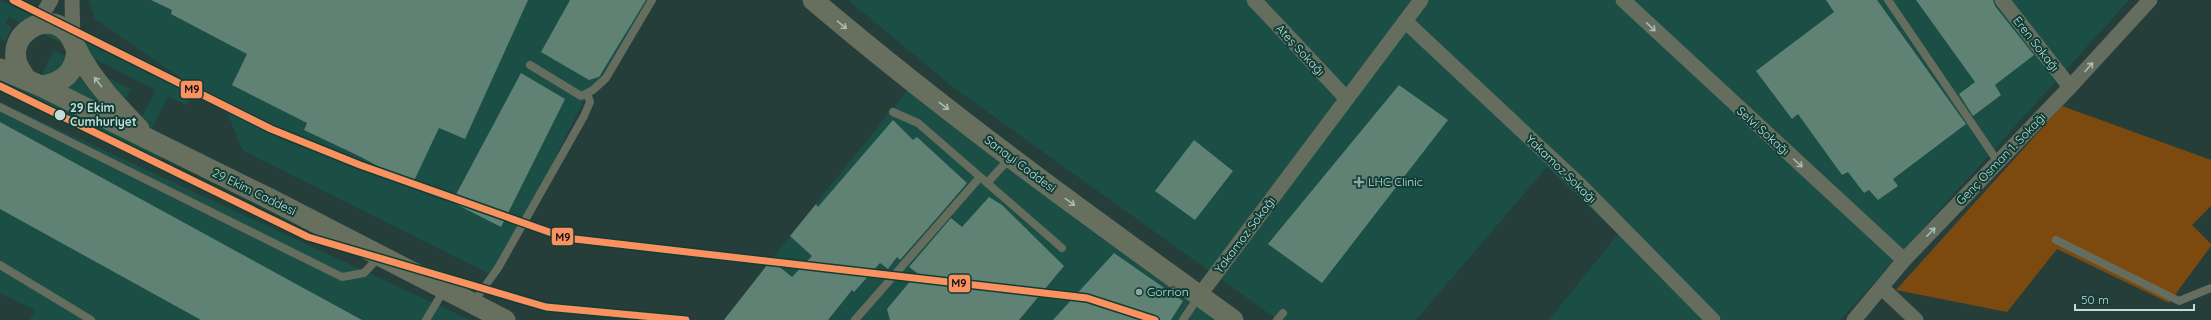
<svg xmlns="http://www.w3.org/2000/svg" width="2211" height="320" font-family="Quicksand,sans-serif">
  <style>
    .built { fill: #1b4e45; fill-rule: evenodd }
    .green { fill: #7c4a0f }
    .building { fill: #5f8274 }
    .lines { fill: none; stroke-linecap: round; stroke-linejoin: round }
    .service { stroke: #656d5f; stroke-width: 8 }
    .minor { stroke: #656d5f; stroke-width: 15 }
    .secondary { stroke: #676f5e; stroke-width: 21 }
    .metro-1-casing { stroke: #103d35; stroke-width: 10 }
    .metro-1 { stroke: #fa915f; stroke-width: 7 }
    .oneway { stroke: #a9bbb2 }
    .oneway2 { stroke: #a8bbb2 }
    .stop-dot { fill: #c5dcd6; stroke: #103d35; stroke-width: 1.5 }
    .poi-dot { fill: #8da59f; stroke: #103d35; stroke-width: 1.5 }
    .labels { text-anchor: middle; stroke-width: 4; stroke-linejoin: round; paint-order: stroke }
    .street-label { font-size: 12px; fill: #c5dcd6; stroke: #103d35 }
    .stop-label { font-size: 12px; font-weight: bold; fill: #c5dcd6; stroke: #103d35; text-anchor: start }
    .poi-label { font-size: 12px; fill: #c5dcd6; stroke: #103d35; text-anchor: start }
    .line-badge { stroke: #103d35; stroke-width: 1.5 }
    .pale-badge-label { font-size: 11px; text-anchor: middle; font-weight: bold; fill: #111 }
  </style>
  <rect width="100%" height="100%" fill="#263e3a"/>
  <path class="built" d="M0,0L192,95L187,105L168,97L146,141L165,150L160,160L0,80V67L65,85L42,74L54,50L77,62L81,53L9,17L6,24L12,27L5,41L0,38ZM95,59L156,90L133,134L73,104L79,93L119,113L131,89L90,69Z
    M89,0H655L605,85L587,94L496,277L242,150L226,109L95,19Z
    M848,0H2129L1840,320H1549L1618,234L1547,167L1416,320H1278L954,88Z
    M908,89L1220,320H723Z
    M0,102L470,320H30L35,310L0,293Z"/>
  <path class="green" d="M2062,106L2211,160V206L2192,225L2211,244V246L2169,303L2057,249L2007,312L1896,290Z"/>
  <path class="building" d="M151,0H528L465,139L439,128L412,185L361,157L304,130L307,123L232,85L247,54L171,14L172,10Z
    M570,0H646L599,77L589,80L541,52Z
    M1826,0H1877L1966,124L1893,179L1898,186L1878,200L1869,190L1864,193L1848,172L1842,175L1798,114L1792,119L1756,71L1834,12Z
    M1916,0H1993L1995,6L2034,55L1995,85L2001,95L1973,116L1959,94L1975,82Z
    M521,73L565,99L501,227L452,202Z
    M1399,85L1448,120L1322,283L1268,244Z
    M893,120L913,140L917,137L967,183L943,211L900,260L897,257L888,269L880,263L854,292L852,290L828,320H724L771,260L792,277L812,256L790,236L816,204L818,207Z
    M0,122L362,320H201L0,209Z
    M1194,140L1233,171L1195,220L1155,191Z
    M989,197L1002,205L1064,266L1019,320H890L887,309L917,273L909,267L951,218L962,227Z
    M1114,253L1183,301L1171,320H1053Z"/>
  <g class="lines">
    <path class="service" d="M1888,0L1998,162
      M530,65L581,96L593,90L606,78L652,0
      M0,107L342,277L364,273L379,257
      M893,112L918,123L1062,248
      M987,183L1010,158
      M2056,240L2179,301L2211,288
      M0,265L91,320
      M473,303L498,268L584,116L590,102L587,93
      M426,320L444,290
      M855,320L980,177
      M1183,320L1199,296
      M1277,320L1283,313"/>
    <path class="minor" d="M72,0L73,39
      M1254,0L1347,99
      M1623,0L1904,260
      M2002,0L2070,87
      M1405,21L1580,185L1713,320
      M36,25L51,0
      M1882,288L1916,320
      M1199,296L1421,0
      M1854,320L1904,260L2070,87L2150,0"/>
    <path class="secondary" d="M813,0C947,114 1090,217 1233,320
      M0,69L41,86L270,199L505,320
      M27,80C22,73 17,67 16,59C12,36 36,18 57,25C69,30 72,40 77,50C92,80 116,105 139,129
      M41,86C63,83 76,72 77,49"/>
    <g class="metro-1-casing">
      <path id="metro-1" d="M13,0L271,129L360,165L566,238L1087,298L1155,320
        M0,86L308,237L546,307L686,320"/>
    </g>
    <use href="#metro-1" class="metro-1"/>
  </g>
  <defs><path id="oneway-shaft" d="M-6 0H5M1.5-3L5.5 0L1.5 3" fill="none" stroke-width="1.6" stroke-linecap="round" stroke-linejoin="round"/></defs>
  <g class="oneway">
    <use href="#oneway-shaft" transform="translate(842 25) rotate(40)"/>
    <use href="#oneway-shaft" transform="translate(98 82) rotate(-128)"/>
    <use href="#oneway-shaft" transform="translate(944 106) rotate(37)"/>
    <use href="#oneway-shaft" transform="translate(1070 202) rotate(36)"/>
  </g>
  <g class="oneway2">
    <use href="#oneway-shaft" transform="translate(1651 27) rotate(44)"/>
    <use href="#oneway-shaft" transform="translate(2089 67) rotate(-48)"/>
    <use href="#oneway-shaft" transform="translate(1798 163) rotate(42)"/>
    <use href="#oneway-shaft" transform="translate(1931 232) rotate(-46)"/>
  </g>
  <circle class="stop-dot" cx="60" cy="115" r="6"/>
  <g class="poi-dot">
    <path d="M1357 176h4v4h4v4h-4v4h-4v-4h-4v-4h4z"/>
    <circle cx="1139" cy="292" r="4"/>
  </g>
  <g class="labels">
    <g class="street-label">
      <text transform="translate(2036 44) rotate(52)" y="4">Eren Sokağı</text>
      <text transform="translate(1300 50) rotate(47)" y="4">Ateş Sokağı</text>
      <text transform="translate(1763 131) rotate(42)" y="4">Selvi Sokağı</text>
      <text transform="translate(2001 159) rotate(-46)" y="4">Genç Osman 1. Sokağı</text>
      <text transform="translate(1020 164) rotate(37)" y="4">Sanayi Caddesi</text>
      <text transform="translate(1561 169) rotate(44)" y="4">Yakamoz Sokağı</text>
      <text transform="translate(254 192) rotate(26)" y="4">29 Ekim Caddesi</text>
      <text transform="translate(1245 235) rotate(-53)" y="4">Yakamoz Sokağı</text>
    </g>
    <g class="stop-label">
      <text x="70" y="112">29 Ekim<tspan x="70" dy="14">Cumhuriyet</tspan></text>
    </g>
    <g class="poi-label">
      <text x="1368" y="186">LHC Clinic</text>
      <text x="1147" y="296">Gorrion</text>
    </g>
  </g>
  <g class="line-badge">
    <rect x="180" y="80" width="23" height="19" rx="4" fill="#fa915f"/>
    <rect x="551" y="227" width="23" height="19" rx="4" fill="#fa915f"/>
    <rect x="948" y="274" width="23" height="19" rx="4" fill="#fa915f"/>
  </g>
  <g class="pale-badge-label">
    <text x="192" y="93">M9</text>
    <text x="563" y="241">M9</text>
    <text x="959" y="287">M9</text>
  </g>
  <path d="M2075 304v6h119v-6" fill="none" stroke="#c5dcd6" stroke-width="2"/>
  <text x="2081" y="304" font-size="12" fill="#c5dcd6" stroke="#103d35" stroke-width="3" paint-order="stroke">50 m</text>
</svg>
